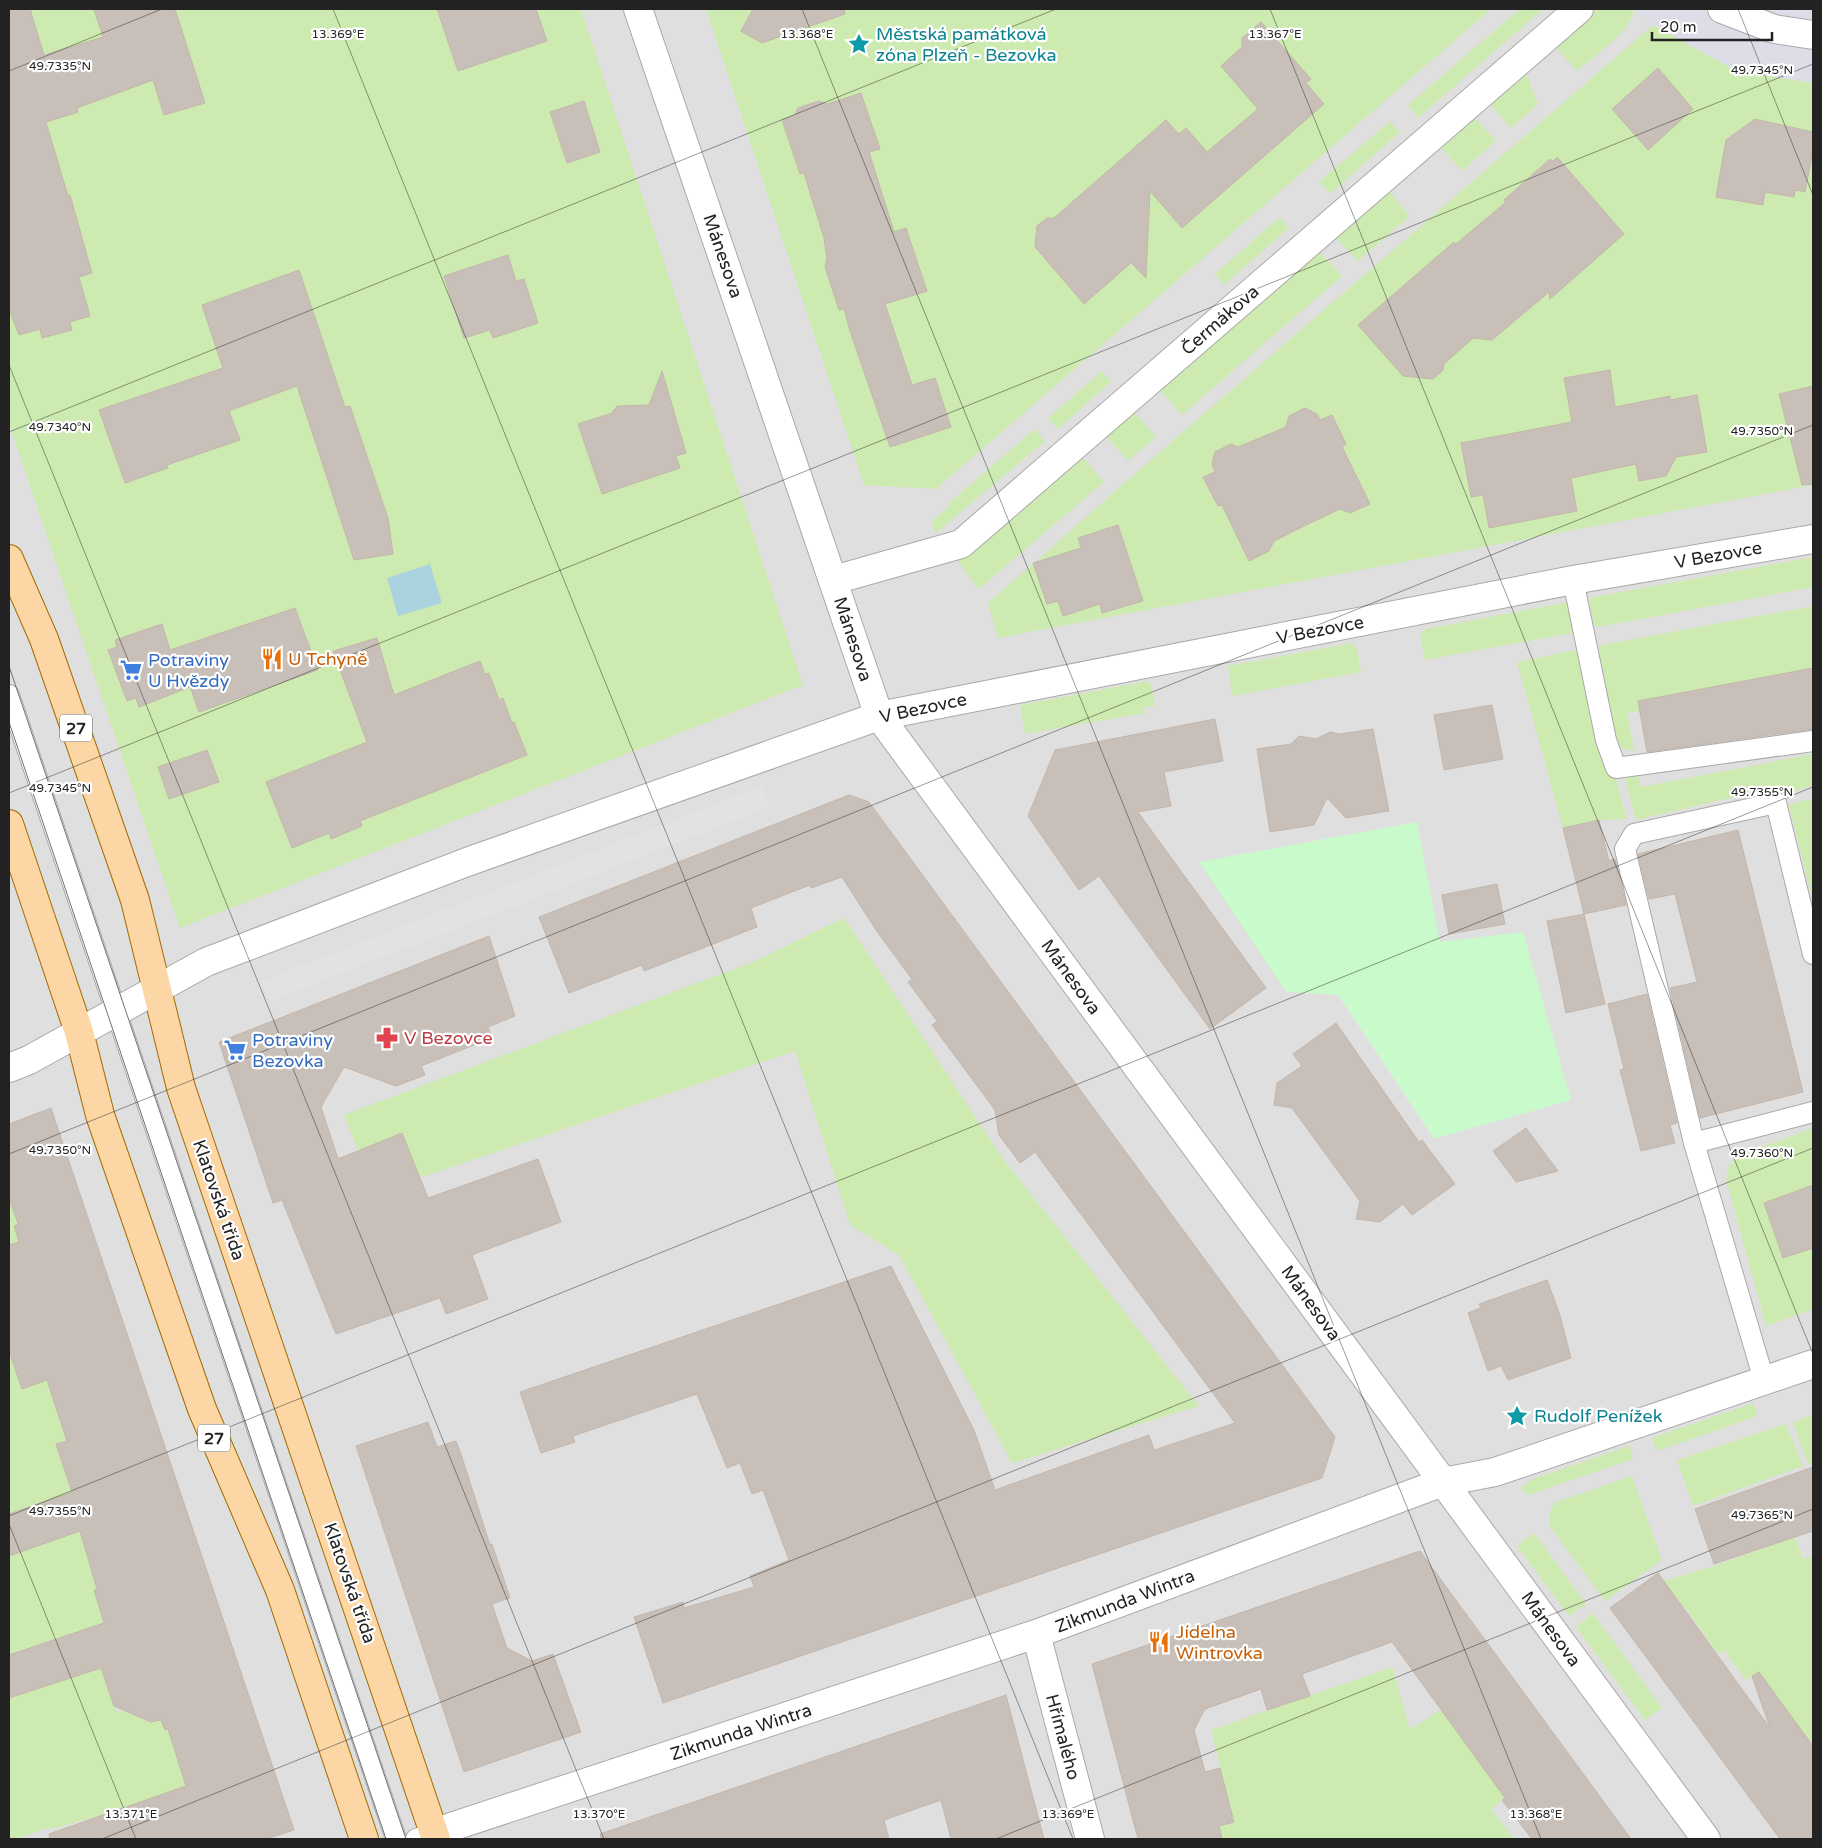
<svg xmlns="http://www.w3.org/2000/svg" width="1822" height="1848" font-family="'Varela Round',sans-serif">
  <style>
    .residential { fill: #e0dfdf }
    .grass { fill: #cdebb0 }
    .park { fill: #c8facc }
    .parking { fill: #e2e2e2 }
    .plaza { fill: #dddde8 }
    .water { fill: #aad3df }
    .building { fill: #c7bfb8; stroke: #c4b6ab }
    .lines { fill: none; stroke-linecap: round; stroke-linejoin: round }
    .service-casing { stroke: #a9a9a9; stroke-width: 22 }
    .minor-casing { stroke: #a9a9a9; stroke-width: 30 }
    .tertiary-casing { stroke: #a9a9a9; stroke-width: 30 }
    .primary-casing { stroke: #a06b00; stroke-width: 30 }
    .service { stroke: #fff; stroke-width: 20 }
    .minor { stroke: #fff; stroke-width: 28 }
    .tertiary { stroke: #fff; stroke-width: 28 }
    .primary { stroke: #fcd6a4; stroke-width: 28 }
    .tram { stroke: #707070; stroke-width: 1 }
    .ticks { fill: none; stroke: #222; stroke-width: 1; stroke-opacity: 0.45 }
    .labels { text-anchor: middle; stroke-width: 4.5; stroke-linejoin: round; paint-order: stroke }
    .shield { fill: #fff; stroke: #646464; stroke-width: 1 }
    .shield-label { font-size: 16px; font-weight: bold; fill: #222 }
    .culture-label { font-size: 18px; fill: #0d838f; stroke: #fff; text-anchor: start }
    .street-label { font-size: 18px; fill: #222; stroke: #fff }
    .food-label { font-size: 18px; fill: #c56008; stroke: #fff; text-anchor: start }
    .shop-label { font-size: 18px; fill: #366cbe; stroke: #fff; text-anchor: start }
    .health-label { font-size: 18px; fill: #be3a42; stroke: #fff; text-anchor: start }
    .ticks-label { font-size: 12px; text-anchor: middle; fill: #222; stroke: #fff; stroke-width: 4.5; stroke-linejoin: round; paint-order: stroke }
  </style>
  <rect width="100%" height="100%" fill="#f2efe9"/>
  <path class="residential" d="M9,9H1813V1839H9Z"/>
  <path class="grass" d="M9,9H581L803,685L180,928L9,424Z
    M706,9H1491L936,489L864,485Z
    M1520,9H1543L1418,118L1408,105Z
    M1596,9H1634C1634,29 1592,58 1577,71L1554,45Z
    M1653,25L1737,71L1813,83V485L998,638L988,603L1161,451Z
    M1525,70L1538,104L1511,128L1489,103Z
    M1473,116L1496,141L1462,171L1439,145Z
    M1390,121L1400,132L1330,194L1319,182Z
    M1388,190L1410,216L1358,261L1334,236Z
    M1280,217L1289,228L1224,285L1215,274Z
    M1318,250L1342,276L1182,415L1158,388Z
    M1102,371L1111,382L1058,429L1048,418Z
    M1133,410L1156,437L1128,461L1105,435Z
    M1035,429L1045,441L936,533L931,522L950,506V502Z
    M1081,455L1104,482L980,588H977L957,560Z
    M1813,557V587L1598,627L1594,625L1589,598Z
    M1570,602L1575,629L1572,633L1425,660L1420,636L1425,629Z
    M1813,606V668L1638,701L1640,711L1627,713L1634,751L1622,748L1614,739L1597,651L1601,645Z
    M1353,643L1357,649L1361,672L1232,696L1228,666Z
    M1575,650L1580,654L1597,745L1616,780L1627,819L1599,820L1563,828L1517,662Z
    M1148,681L1152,688L1155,706L1144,707L1145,713L1025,734L1020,705Z
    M1813,754V785L1780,796L1768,789L1636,820L1625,778L1637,774L1641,787Z
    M1813,798V901L1789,805Z
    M844,918L1006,1163L1199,1406L1012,1463L899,1255L850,1225L795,1051L375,1193L344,1115L753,962Z
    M1813,1128V1185L1764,1203L1783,1258L1813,1248V1309L1766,1326L1726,1179L1729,1166L1738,1156Z
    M9,1198L18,1224L14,1226L19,1242L10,1245L15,1262L9,1264Z
    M40,1302L15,1368L22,1389L47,1380L67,1441L57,1444L88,1476L94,1578L97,1589L94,1591L99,1608L113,1604L106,1682L116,1712L128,1709L130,1715L149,1710L152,1722L161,1720L165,1730L168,1729L175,1752L203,1786L53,1829L51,1827L16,1839H9V1312Z
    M1753,1403L1757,1413L1755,1417L1660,1450L1656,1449L1652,1438Z
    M1813,1415V1462L1808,1464L1793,1422Z
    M1786,1424L1803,1466L1693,1506L1677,1460Z
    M1629,1446L1633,1456L1630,1460L1528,1495L1520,1488L1535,1478Z
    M1632,1476L1662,1560L1605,1601L1549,1525L1550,1513L1554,1503Z
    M1534,1533L1586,1604L1569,1616L1517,1546Z
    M1795,1537L1803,1559L1813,1556V1746L1770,1687L1766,1690L1755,1674L1746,1680L1724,1650L1718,1654L1685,1607L1684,1608L1663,1581L1714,1566Z
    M1593,1613L1662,1708L1645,1720L1576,1627Z
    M1392,1667L1410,1730L1441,1709L1455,1729L1465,1722L1505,1798L1491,1809L1514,1839H1218L1222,1838L1219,1826L1234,1822L1211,1730Z"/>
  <path class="park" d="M1417,822L1440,942L1523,932L1571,1100L1434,1139L1338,995L1286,992L1199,862Z"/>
  <path class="parking" d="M762,786L770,807L270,1001L262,981Z"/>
  <path class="plaza" d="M1638,9H1813V83L1737,71L1653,25Z"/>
  <path class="water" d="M430,564L442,603L398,616L387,578Z"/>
  <path class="building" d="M9,9H30L44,55L103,37L94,9H175L205,103L164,115L153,80L77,108L78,112L46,122L68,196L70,195L92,273L79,277L90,316L70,322L72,330L42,338L40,329L19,335L9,309Z
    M437,9H536L547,41L458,71Z
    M753,9H844L845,14L762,43L741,31Z
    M1261,22L1311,79L1306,83L1324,104L1182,228L1150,191L1146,278L1131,263L1084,304L1035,247L1037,226L1047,218H1054L1166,120L1179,134L1186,128L1207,152L1258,109L1221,66L1242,47V38Z
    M1658,68L1693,109L1648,150L1612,109Z
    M861,93L880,149L869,152L894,232L906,228L927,291L885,304L912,385L935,378L951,427L890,447L850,331L844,309L839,310L825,267L827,259L824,238L804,173L800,174L782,120L795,115L798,108L819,101L827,104Z
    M584,101L600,152L567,163L550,112Z
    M1755,119L1813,132V150L1805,192L1795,190L1794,197L1765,192L1763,205L1716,197L1726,140Z
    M1557,157L1624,234L1550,299L1549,292L1492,340L1473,338L1444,364L1443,370L1433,379L1403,376L1358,325L1454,242L1456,244L1506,202L1504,200L1550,159L1553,161Z
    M508,255L516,281L524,279L538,323L493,338L490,330L464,338L444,276Z
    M299,270L345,407L350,406L388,518L393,554L354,560L297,386L229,411L240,440L167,465L168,468L125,483L99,410L223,368L202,305Z
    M1610,370L1615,407L1670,396V400L1697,395L1707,452L1676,457L1666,476L1639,481L1636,464L1571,478L1577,511L1489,528L1483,495L1471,497L1461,443L1572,422L1564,378Z
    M662,371L686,453L676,456L680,468L602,494L578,424L612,413L617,406L649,405Z
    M1813,386V484L1802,485L1779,394Z
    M1305,408L1317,414L1320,420L1332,415L1346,444L1342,447L1370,504L1350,513L1340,509L1306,525L1274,541L1269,551L1249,561L1222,505L1218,506L1203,477L1215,472L1212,464L1215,452L1231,444L1238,447L1286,427L1289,416Z
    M1118,525L1143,601L1102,613L1100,604L1063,616L1058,601L1047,604L1033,563L1081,548L1078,538Z
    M295,608L318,670L199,712L190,687L139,707L136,698L127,701L108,650L117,647L115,640L162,624L170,650Z
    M377,638L394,695L480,661L485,674L489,673L499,700L503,698L512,723L514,722L527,755L360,821L362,826L331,839L329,833L292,848L266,782L367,742L333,651Z
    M1813,668V729L1647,752L1638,701Z
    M1492,705L1503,759L1444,770L1434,715Z
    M1215,719L1223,761L1164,772L1171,806L1138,812L1266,988L1210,1029L1099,876L1079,890L1028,816L1055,750Z
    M1373,729L1389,811L1346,818L1327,798L1314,825L1270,832L1257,749L1291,744L1299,736L1316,739L1330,732L1340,734Z
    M207,750L219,782L169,799L158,767Z
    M849,795L869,802L1335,1437L1322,1478L663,1703L634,1617L683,1602L684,1608L754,1587L750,1576L789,1560L763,1490L752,1494L740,1463L727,1468L697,1394L573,1436L575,1442L541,1453L520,1392L891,1266L974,1430L995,1490L1149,1435L1154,1450L1235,1423L1035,1152L1020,1163L999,1135L995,1110L932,1025L937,1021L908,982L912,979L876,930L842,877L811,888L810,885L751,908L757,927L644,971L642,965L569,993L539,917Z
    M1599,820L1609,861L1615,859L1626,905L1584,914L1605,1004L1566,1013L1547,921L1584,914L1563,828Z
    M1738,830L1803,1092L1700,1118L1670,988L1697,982L1675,894L1649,899L1638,854Z
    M1497,884L1505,924L1449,934L1442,895Z
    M489,936L515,1016L488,1027L492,1038L421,1066L425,1075L396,1086L344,1067L321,1107L338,1159L402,1133L428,1198L538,1159L561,1222L472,1255L488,1299L446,1314L440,1298L336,1334L282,1200L273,1203L219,1042Z
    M1647,994L1677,1123L1670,1125L1675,1143L1641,1151L1620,1070L1624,1069L1608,1004Z
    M1336,1023L1419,1142L1422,1140L1455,1184L1412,1215L1403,1204L1380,1222L1356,1219L1360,1201L1292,1108L1274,1105L1277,1083L1302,1066L1293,1054Z
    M51,1108L294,1830L266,1839H50L49,1834L186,1786L168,1729L165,1730L161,1720L151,1722L114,1706L101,1668L9,1698V1655L104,1623L94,1590L97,1589L80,1531L9,1556V1514L72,1492L56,1444L67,1441L47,1380L22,1389L9,1351V1245L19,1242L14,1226L18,1224L9,1198V1124Z
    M1526,1128L1558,1171L1516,1182L1493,1151Z
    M1813,1185V1248L1783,1258L1764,1203Z
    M1547,1280L1559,1312L1571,1358L1508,1380L1501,1366L1488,1371L1468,1313L1481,1308L1479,1304Z
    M428,1422L437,1447L456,1441L462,1457L490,1545L492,1544L510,1598L492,1604L507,1648L532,1661L553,1654L581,1732L464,1772L356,1446Z
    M1813,1467V1531L1714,1564L1695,1509Z
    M1420,1551L1631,1839H1532L1502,1800L1505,1798L1392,1642L1302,1674L1310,1696L1267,1710L1261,1689L1205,1709L1194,1730L1205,1772L1220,1768L1234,1822L1219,1826L1222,1839H1138L1092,1664Z
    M1658,1573L1770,1728L1752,1676L1759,1672L1813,1746V1839H1780L1610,1608Z
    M1006,1695L1044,1839H951L941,1800L884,1820L889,1839H601L600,1834Z"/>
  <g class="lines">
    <g class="service-casing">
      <path id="service" d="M1573,580L1606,740L1616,768L1813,741
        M9,695L396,1839
        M1694,1143L1813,1112
        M1764,1380L1694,1143L1625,849L1634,834L1776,803L1813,954
        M416,1839L433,1833"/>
    </g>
    <g class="minor-casing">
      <path id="minor" d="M638,9L879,716L1573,580L1813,539
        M1722,9L1774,29L1813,35
        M834,580L961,544L1579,9
        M1036,1634L1090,1839
        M433,1833L1036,1634L1443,1482L1495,1472L1813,1364"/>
    </g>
    <g class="tertiary-casing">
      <path id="tertiary" d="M9,1068L29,1060L206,962L227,954L467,862L879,716L1706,1839"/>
    </g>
    <g class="primary-casing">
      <path id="primary" d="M9,559L44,639L135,900L181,1088L436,1839
        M9,824L79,1032L100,1115L202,1409L280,1590L364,1839"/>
    </g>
    <use href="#service" class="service"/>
    <use href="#minor" class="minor"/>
    <use href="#tertiary" class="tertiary"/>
    <use href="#primary" class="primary"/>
    <path class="tram" d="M9,666L406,1839
      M9,722L386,1839"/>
  </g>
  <path class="ticks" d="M333,9L1073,1839M802,9L1541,1839M1270,9L1813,1354M1738,9L1813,195M9,71L162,9M9,365L604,1839M9,432L1056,9M9,793L1813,64M9,1154L1813,425M9,1516L1813,787M9,1524L136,1839M102,1839L1813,1148M996,1839L1813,1509"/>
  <defs>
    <g id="sight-bare" transform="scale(1.725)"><path d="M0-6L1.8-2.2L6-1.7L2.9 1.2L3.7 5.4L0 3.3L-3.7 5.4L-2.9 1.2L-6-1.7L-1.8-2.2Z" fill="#0f9aa8" stroke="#fff" stroke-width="2.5" paint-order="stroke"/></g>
    <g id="restaurant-bare" transform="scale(1.725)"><path d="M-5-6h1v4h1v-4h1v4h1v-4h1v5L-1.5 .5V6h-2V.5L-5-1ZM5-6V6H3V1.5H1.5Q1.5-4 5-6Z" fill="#e8710a" stroke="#fff" stroke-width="2.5" paint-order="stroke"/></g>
    <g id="supermarket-bare" transform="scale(1.725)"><path d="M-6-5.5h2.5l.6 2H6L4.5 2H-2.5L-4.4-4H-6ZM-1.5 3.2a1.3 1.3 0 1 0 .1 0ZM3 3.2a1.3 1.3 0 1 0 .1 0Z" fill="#3f7fe0" stroke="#fff" stroke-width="2.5" paint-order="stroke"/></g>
    <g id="pharmacy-bare" transform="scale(1.725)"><path d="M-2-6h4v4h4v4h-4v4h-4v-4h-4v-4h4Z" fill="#e0444e" stroke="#fff" stroke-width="2.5" paint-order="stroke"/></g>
  </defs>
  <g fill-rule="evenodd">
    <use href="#sight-bare" x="859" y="44"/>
    <use href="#restaurant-bare" x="272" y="659"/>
    <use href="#supermarket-bare" x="131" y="670"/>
    <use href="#pharmacy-bare" x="387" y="1038"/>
    <use href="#supermarket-bare" x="235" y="1050"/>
    <use href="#sight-bare" x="1517" y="1416"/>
    <use href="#restaurant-bare" x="1159" y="1642"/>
  </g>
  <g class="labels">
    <g class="shield">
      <rect x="60" y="714.5" width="32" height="27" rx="4"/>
      <rect x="198" y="1424.5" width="32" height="27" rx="4"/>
    </g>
    <g class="shield-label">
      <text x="76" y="734">27</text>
      <text x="214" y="1444">27</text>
    </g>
    <g class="culture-label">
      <text x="876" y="40">Městská památková<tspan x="876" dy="21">zóna Plzeň - Bezovka</tspan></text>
      <text x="1534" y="1422">Rudolf Penížek</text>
    </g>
    <g class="street-label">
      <text transform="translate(723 256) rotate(71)" y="6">Mánesova</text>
      <text transform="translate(1220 320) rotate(-41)" y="6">Čermákova</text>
      <text transform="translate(1718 555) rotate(-10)" y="6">V Bezovce</text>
      <text transform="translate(1320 630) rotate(-11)" y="6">V Bezovce</text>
      <text transform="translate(853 639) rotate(72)" y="6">Mánesova</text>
      <text transform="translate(923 708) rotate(-12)" y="6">V Bezovce</text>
      <text transform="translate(1071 977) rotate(54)" y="6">Mánesova</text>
      <text transform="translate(219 1200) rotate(71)" y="6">Klatovská třída</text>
      <text transform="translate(1311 1303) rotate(54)" y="6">Mánesova</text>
      <text transform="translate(350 1583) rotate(71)" y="6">Klatovská třída</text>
      <text transform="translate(1125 1601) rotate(-21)" y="6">Zikmunda Wintra</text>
      <text transform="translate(1551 1629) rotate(54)" y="6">Mánesova</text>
      <text transform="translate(741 1732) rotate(-18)" y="6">Zikmunda Wintra</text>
      <text transform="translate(1063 1737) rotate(75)" y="6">Hřímalého</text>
    </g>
    <g class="food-label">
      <text x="288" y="665">U Tchyně</text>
      <text x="1176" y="1638">Jídelna<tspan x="1176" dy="21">Wintrovka</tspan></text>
    </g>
    <g class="shop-label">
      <text x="148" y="666">Potraviny<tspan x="148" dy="21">U Hvězdy</tspan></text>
      <text x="252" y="1046">Potraviny<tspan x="252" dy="21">Bezovka</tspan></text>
    </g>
    <g class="health-label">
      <text x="404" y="1044">V Bezovce</text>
    </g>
  </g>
  <g class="ticks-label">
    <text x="338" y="38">13.369°E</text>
    <text x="807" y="38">13.368°E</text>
    <text x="1275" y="38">13.367°E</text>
    <text x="60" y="70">49.7335°N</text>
    <text x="1762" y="74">49.7345°N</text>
    <text x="60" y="431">49.7340°N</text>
    <text x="1762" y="435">49.7350°N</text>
    <text x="60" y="792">49.7345°N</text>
    <text x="1762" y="796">49.7355°N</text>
    <text x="60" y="1154">49.7350°N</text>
    <text x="1762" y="1157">49.7360°N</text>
    <text x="60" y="1515">49.7355°N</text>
    <text x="1762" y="1519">49.7365°N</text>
    <text x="131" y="1818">13.371°E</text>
    <text x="599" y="1818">13.370°E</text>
    <text x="1068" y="1818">13.369°E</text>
    <text x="1536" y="1818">13.368°E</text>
  </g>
  <rect width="1822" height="1848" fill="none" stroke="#222222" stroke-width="20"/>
  <path d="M1652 32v8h120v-8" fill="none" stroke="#222222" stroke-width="2.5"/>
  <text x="1660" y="32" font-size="15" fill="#222222" stroke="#ffffff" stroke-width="4" paint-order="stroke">20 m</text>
</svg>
